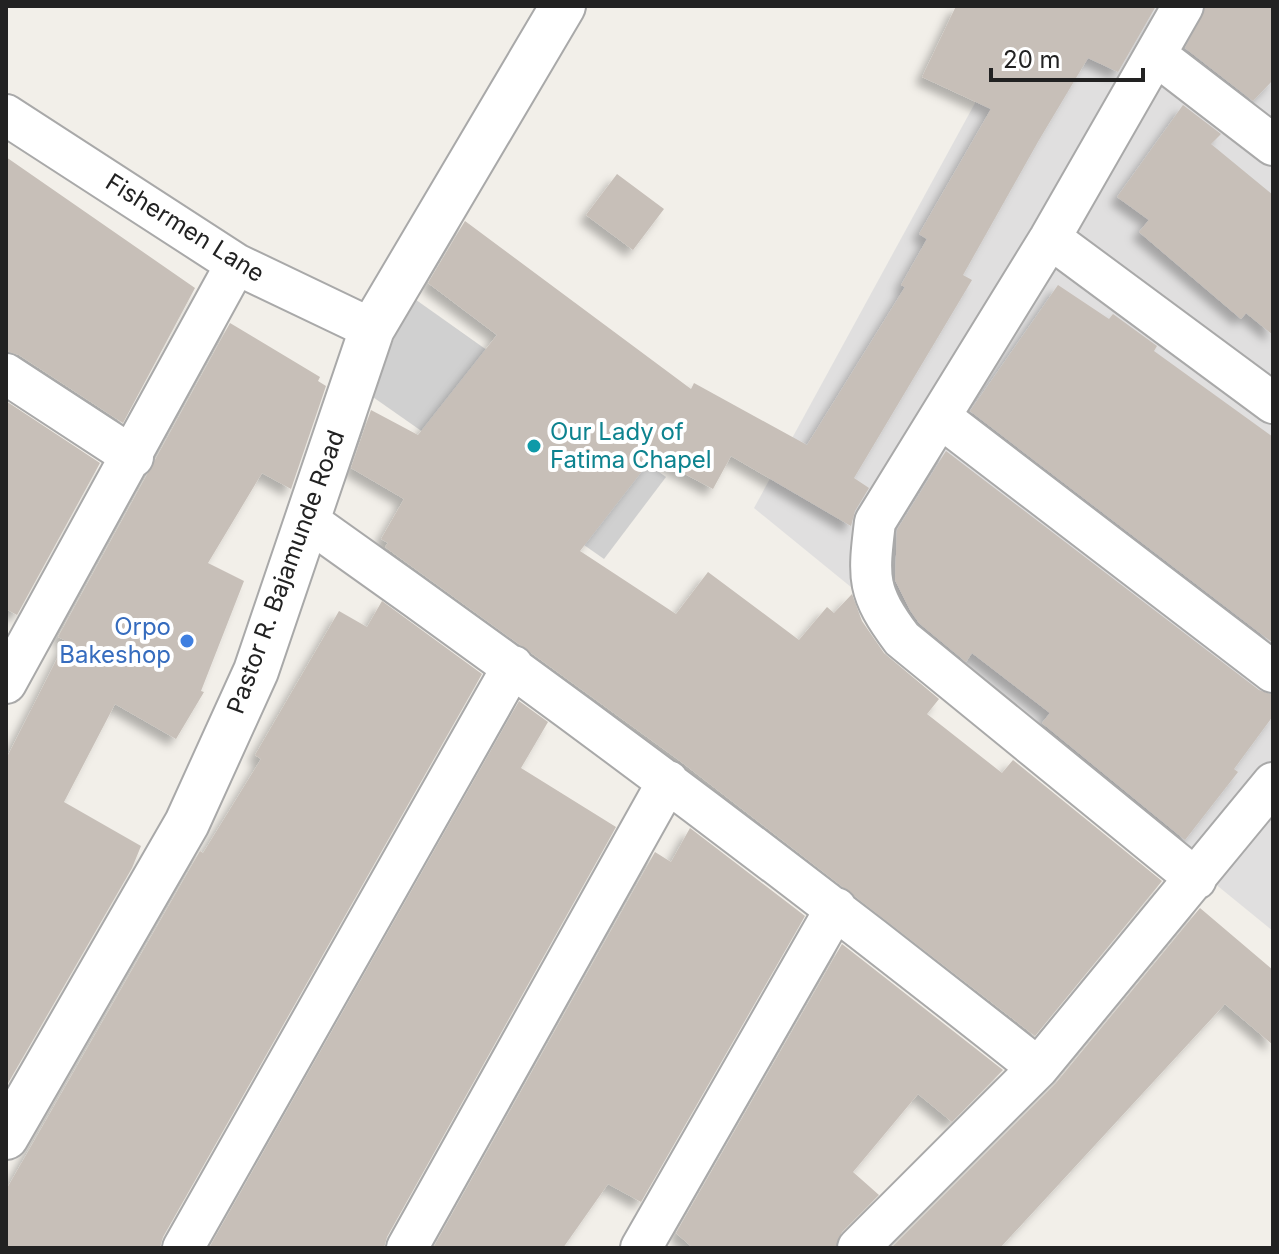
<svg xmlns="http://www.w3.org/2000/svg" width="1279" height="1254" font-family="Inter,sans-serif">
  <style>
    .residential { fill: #e0dfdf }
    .religious { fill: #d0d0d0 }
    .building { fill: #c7bfb8; filter: url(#shadow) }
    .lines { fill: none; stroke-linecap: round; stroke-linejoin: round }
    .minor-casing { stroke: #a9a9a9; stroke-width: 44 }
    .tertiary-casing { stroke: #a9a9a9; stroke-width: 48 }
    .minor { stroke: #fff; stroke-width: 40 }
    .tertiary { stroke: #fff; stroke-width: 44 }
    .culture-dot { fill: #0f9aa8; stroke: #fff; stroke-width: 3 }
    .shop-dot { fill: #3f7fe0; stroke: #fff; stroke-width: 3 }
    .labels { text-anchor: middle; stroke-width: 8; stroke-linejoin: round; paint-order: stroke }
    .street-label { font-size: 24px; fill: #222; stroke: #fff }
    .culture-label { font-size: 24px; fill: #0d838f; stroke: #fff; text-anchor: start }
    .shop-label { font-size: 24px; fill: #366cbe; stroke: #fff; text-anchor: end }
  </style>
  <defs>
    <filter id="shadow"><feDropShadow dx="-7" dy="7" stdDeviation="4" flood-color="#0004"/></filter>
  </defs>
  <rect width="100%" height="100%" fill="#f2efe9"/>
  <path class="residential" d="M1028,6H1273V931L754,508Z"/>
  <path class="religious" d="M412,297L666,477L604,559L370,395Z"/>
  <path class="building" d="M956,6H1156L1118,72L1088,58L1039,140L963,275L972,280L854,478L869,488L855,511L851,526L731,456L713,489L653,457L580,551L676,614L708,572L799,640L827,607L834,613L852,594L862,621L884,653L939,699L927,714L1002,773L1013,760L1162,881L1035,1036L680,761L385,547L388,543L381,539L404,499L351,468L371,410L418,435L497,335L428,283L465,221L691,389L694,383L807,445L905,287L901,285L927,239L919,234L991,109L922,77Z
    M1206,6H1273V80L1253,101L1185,48Z
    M1183,105L1221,134L1211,144L1273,195V335L1246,313L1241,319L1139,232L1149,220L1117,197Z
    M6,157L195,288L123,423L19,355L6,351Z
    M617,174L664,209L633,250L586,215Z
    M1058,285L1109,319L1113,314L1157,346L1154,351L1273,437V643L970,411Z
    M230,323L320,377L318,381L326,386L291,489L262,473L208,563L244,581L201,691L204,692L176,739L115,704L64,802L141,846L132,868L7,1085L6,759L66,641L58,637Z
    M6,401L100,463L17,615L6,609Z
    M946,451L1259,690L1273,695V716L1234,769L1238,772L1185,840L1042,723L1050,713L972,653L966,662L919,623L910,610L895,580L897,530Z
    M382,601L482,674L163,1237L160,1248H6V1190L200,851L203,853L261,759L255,755L339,611L367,627Z
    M519,701L548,722L521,768L616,827L387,1237L384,1248H209Z
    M690,828L805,916L641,1202L608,1184L563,1248H433L655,852L671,862Z
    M1200,908L1273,970V1045L1225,1004L1000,1248H891L1056,1083Z
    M842,944L1003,1070L952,1122L918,1094L853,1172L879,1195L842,1232L836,1248H693L676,1233Z"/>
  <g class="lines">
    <g class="minor-casing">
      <path id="minor" d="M1183,6L1050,238L875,522C868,579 867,592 902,639L1196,879
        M1156,55L1273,145
        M6,115L236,264L372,329
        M1050,238L1273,403
        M6,374L133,457
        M940,417L1273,672
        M307,520C556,696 799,878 1038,1068
        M6,683L236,264
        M183,1248L513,666
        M407,1248L668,781
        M641,1248L836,908
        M858,1248L1038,1068L1273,783"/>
    </g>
    <g class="tertiary-casing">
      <path id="tertiary" d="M6,1137L187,823L256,671L372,329L563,6"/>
    </g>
    <use href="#minor" class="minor"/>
    <use href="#tertiary" class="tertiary"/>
  </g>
  <circle class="culture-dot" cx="534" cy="446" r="8"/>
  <circle class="shop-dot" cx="187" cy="641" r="8"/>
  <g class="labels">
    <g class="street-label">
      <text transform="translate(185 228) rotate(32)" y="8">Fishermen Lane</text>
      <text transform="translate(286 572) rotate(-70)" y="8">Pastor R. Bajamunde Road</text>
    </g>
    <g class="culture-label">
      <text x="550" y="440">Our Lady of<tspan x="550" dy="28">Fatima Chapel</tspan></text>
    </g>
    <g class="shop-label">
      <text x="171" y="635">Orpo<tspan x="171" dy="28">Bakeshop</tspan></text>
    </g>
  </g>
  <rect width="1279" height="1254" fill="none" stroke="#222222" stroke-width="16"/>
  <path d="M991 68v12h152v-12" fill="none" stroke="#222222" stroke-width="4"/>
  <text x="1003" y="68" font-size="24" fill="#222222" stroke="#ffffff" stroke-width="6" paint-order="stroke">20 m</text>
</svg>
